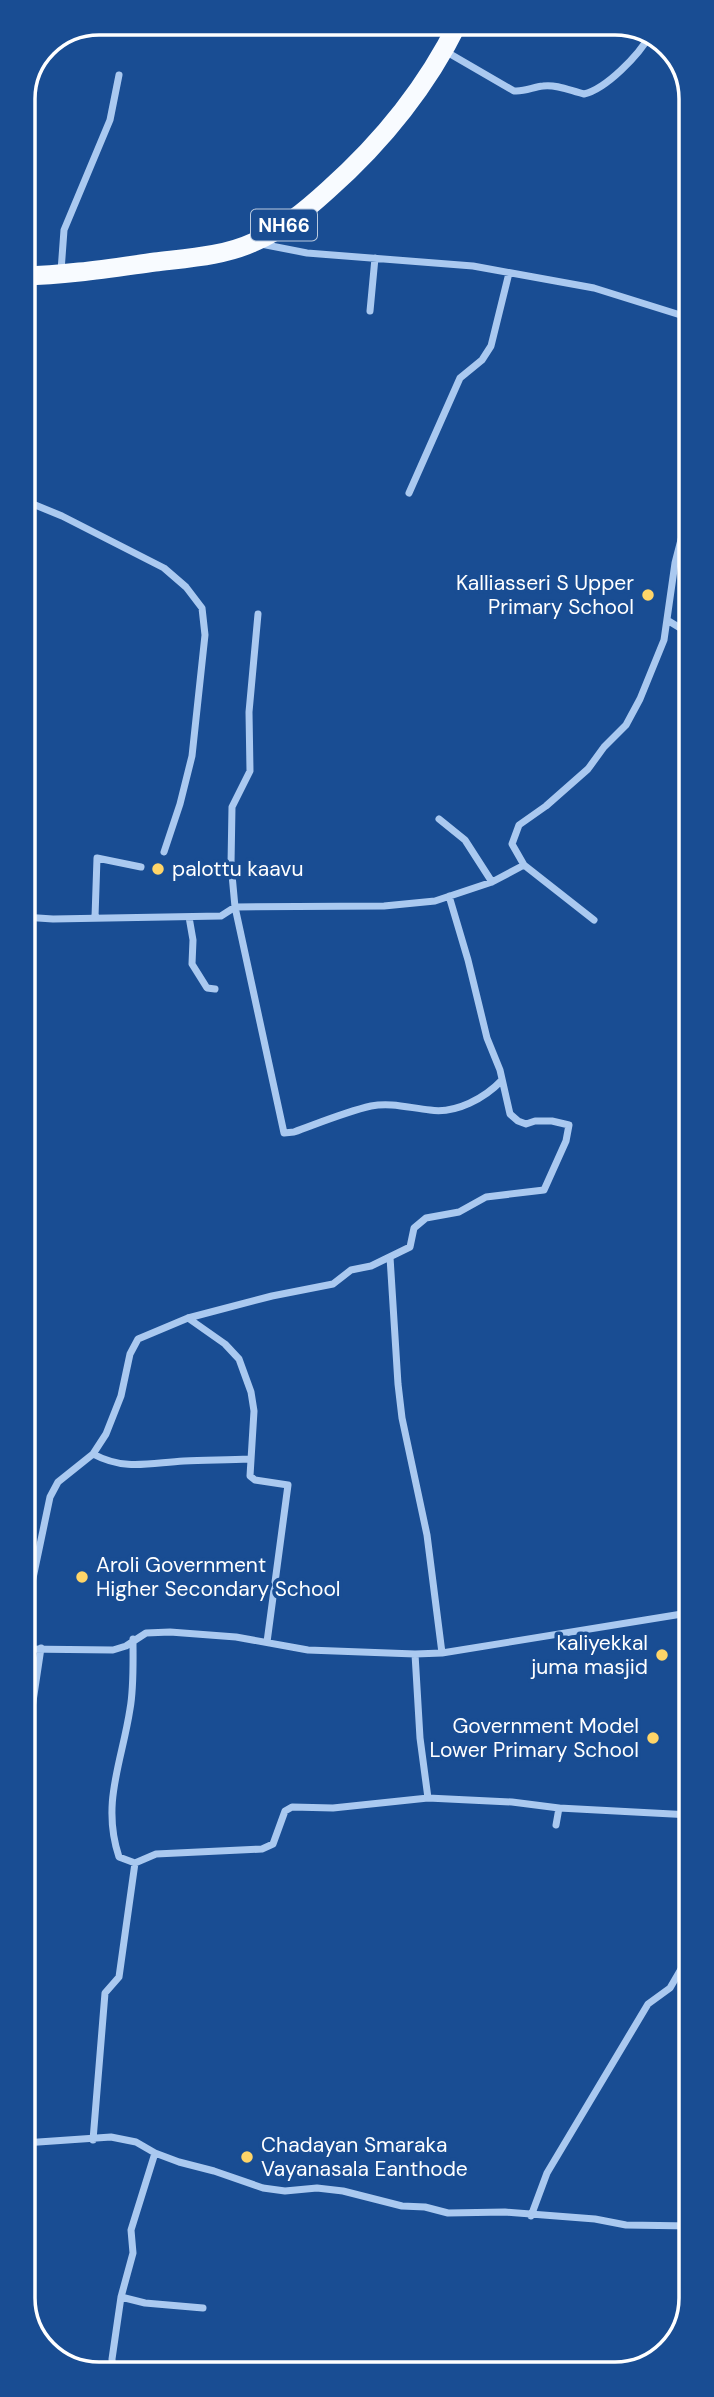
<svg xmlns="http://www.w3.org/2000/svg" width="714" height="2397" font-family="'DM Sans',sans-serif">
  <style>
    .lines { fill: none; stroke-linecap: round; stroke-linejoin: round }
    .minor { stroke: #aac9f0; stroke-width: 7 }
    .trunk { stroke: #f8fbff; stroke-width: 19 }
    .poi-dot { fill: #ffd568; stroke: #194d93; stroke-width: 2.5 }
    .labels { text-anchor: middle; stroke-width: 7; stroke-linejoin: round; paint-order: stroke }
    .shield { fill: #194d93; stroke: #bacadf; stroke-width: 2 }
    .shield-label { font-size: 19px; font-weight: bold; fill: #fff }
    .poi-label { font-size: 21px; fill: #fff; stroke: #194d93; text-anchor: end }
    .rim { fill: none; stroke: #fff; stroke-width: 3.5 }
  </style>
  <rect width="100%" height="100%" fill="#194d93"/>
  <g class="lines">
    <path class="minor" d="M563,23L584,30L591,23
      M445,51L514,91C525,92 533,87 543,86C557,84 571,91 584,94C606,89 639,55 650,35
      M261,244L307,253L473,266L594,288L690,318
      M61,271L64,230L110,120L119,75
      M370,311L375,258
      M409,493L460,378L482,360L491,346L509,273
      M23,500L62,516L164,568L186,587L202,608L205,635L192,756L180,804L164,852
      M258,614L249,712L250,771L232,807L231,864L235,907L284,1133L294,1132C319,1123 345,1112 371,1106C391,1102 410,1108 430,1110C456,1114 485,1098 502,1080
      M667,620L690,634
      M439,819L465,840L492,882
      M524,865L594,920
      M23,917L53,919L221,916L235,907L384,906L435,901L492,882L524,865L512,844L519,825L546,806L588,769L604,747L626,725L640,699L664,640L675,563L682,536L683,506L690,489
      M95,917L97,858L141,867
      M189,917L193,940L192,964L207,988L215,989
      M390,1257L398,1384L402,1418L427,1535L442,1653
      M188,1318L225,1344L239,1359L251,1392L254,1411L250,1476L255,1480L288,1485L267,1642
      M93,1454C125,1471 149,1463 184,1461C205,1460 228,1460 249,1459
      M688,1613L691,1637
      M24,1621L50,1497L58,1482L93,1454L106,1434L121,1396L130,1354L138,1339L188,1318L272,1296L333,1284L351,1270L371,1266L410,1247L414,1228L426,1218L459,1212L486,1197L544,1190L566,1141L569,1125L552,1121H535L526,1124L518,1121L510,1114L500,1070L487,1038L468,960L449,896
      M133,1639C133,1662 134,1687 130,1709C122,1762 101,1803 119,1857L135,1863L156,1854L262,1849L273,1844L285,1811L292,1807L333,1808L428,1798
      M24,1649L113,1650L126,1646L146,1633L170,1632L236,1637L308,1650L415,1654L442,1653L688,1613L691,1601
      M415,1654L420,1738L428,1798L512,1802L559,1808L556,1825
      M691,1706L686,1760L691,1779
      M24,1727L29,1728L41,1648
      M559,1808L691,1815
      M93,2140L105,1993L119,1977L135,1863
      M24,2143L111,2137L136,2142L155,2153L179,2162L214,2171L263,2188L285,2191L317,2188L343,2191L402,2206L425,2207L448,2213L505,2212L595,2219L626,2225L691,2226
      M531,2216L547,2173L648,2004L670,1988L691,1952
      M121,2297L145,2303L203,2308
      M113,2374L112,2359L121,2297L133,2253L131,2230L155,2153"/>
    <path class="trunk" d="M23,276C68,275 111,268 155,262C188,258 224,256 254,242C282,230 306,210 328,190C382,142 426,88 458,23"/>
  </g>
  <g class="poi-dot">
    <circle cx="648" cy="595" r="7"/>
    <circle cx="158" cy="869" r="7"/>
    <circle cx="82" cy="1577" r="7"/>
    <circle cx="662" cy="1655" r="7"/>
    <circle cx="653" cy="1738" r="7"/>
    <circle cx="247" cy="2157" r="7"/>
  </g>
  <g class="labels">
    <rect class="shield" x="251" y="209.5" width="66" height="31" rx="5"/>
    <g class="shield-label">
      <text x="284" y="232">NH66</text>
    </g>
    <g class="poi-label">
      <text x="634" y="590">Kalliasseri S Upper<tspan x="634" dy="24">Primary School</tspan></text>
      <text x="172" y="876" text-anchor="start">palottu kaavu</text>
      <text x="96" y="1572" text-anchor="start">Aroli Government<tspan x="96" dy="24">Higher Secondary School</tspan></text>
      <text x="648" y="1650">kaliyekkal<tspan x="648" dy="24">juma masjid</tspan></text>
      <text x="639" y="1733">Government Model<tspan x="639" dy="24">Lower Primary School</tspan></text>
      <text x="261" y="2152" text-anchor="start">Chadayan Smaraka<tspan x="261" dy="24">Vayanasala Eanthode</tspan></text>
    </g>
  </g>
  <path d="M0 0H714V2397H0ZM99 35H615A64 64 0 0 1 679 99V2298A64 64 0 0 1 615 2362H99A64 64 0 0 1 35 2298V99A64 64 0 0 1 99 35Z" fill="#194d93" fill-rule="evenodd"/>
  <path class="rim" d="M99 35H615A64 64 0 0 1 679 99V2298A64 64 0 0 1 615 2362H99A64 64 0 0 1 35 2298V99A64 64 0 0 1 99 35Z"/>
</svg>
